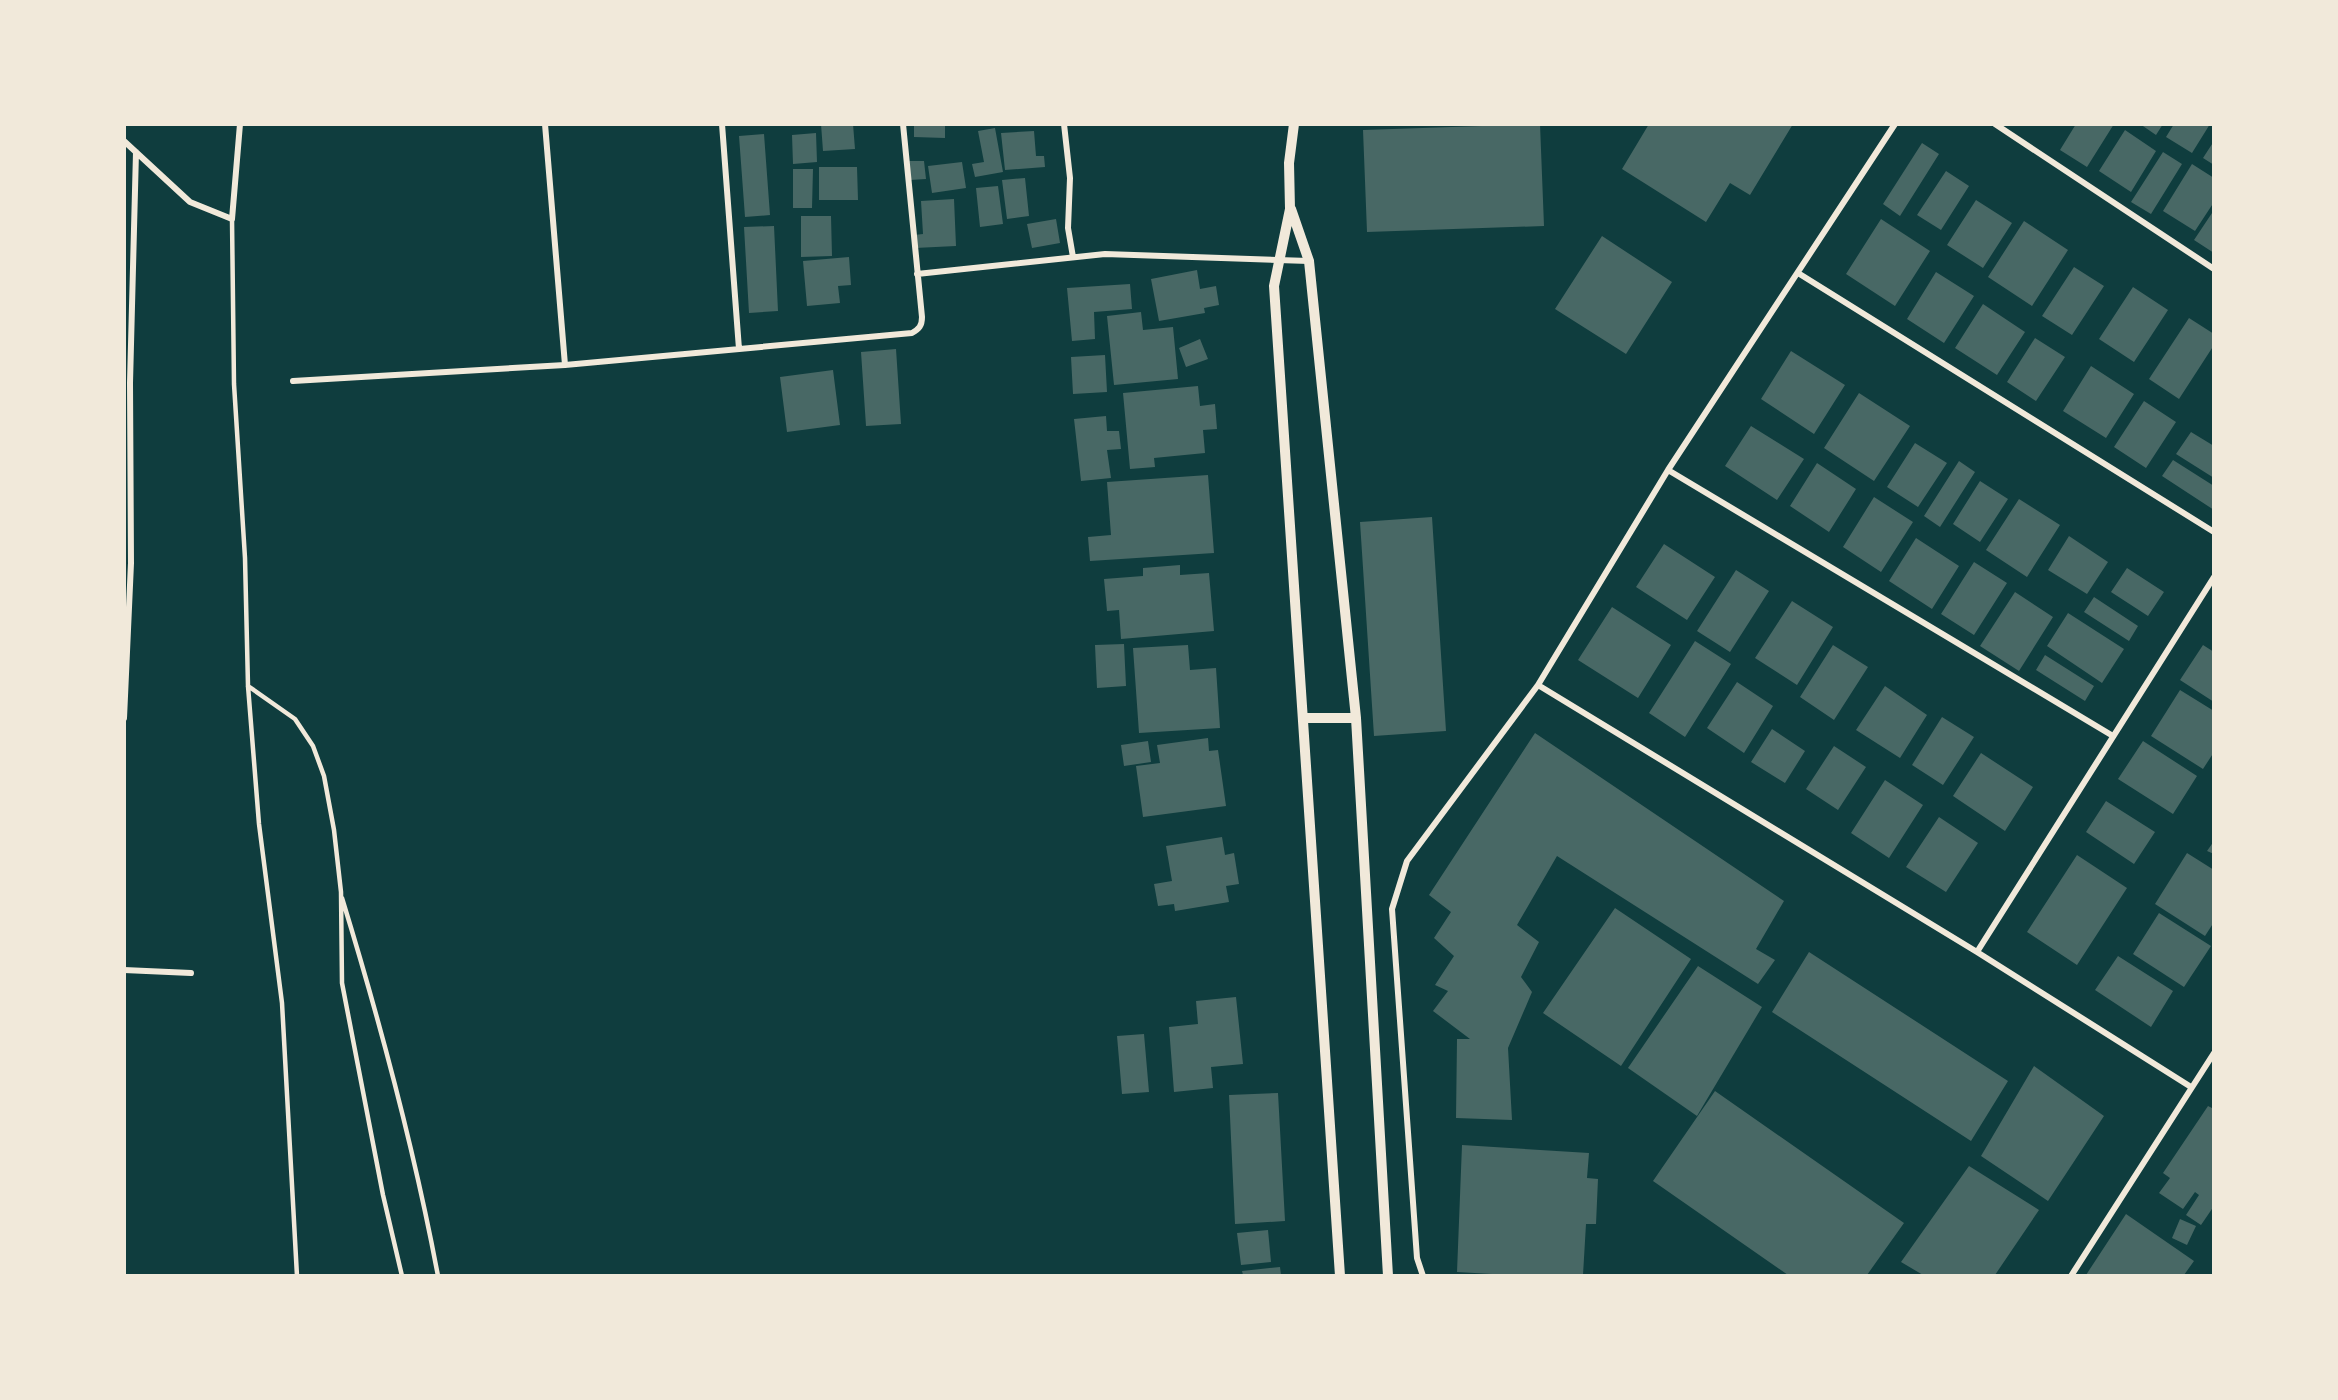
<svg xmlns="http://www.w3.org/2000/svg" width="2338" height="1400" font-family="'Asap Condensed',sans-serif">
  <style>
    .building { fill: #486865 }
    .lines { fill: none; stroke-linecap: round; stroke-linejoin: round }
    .service { stroke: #f1e9da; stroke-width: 4.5 }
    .minor { stroke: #f1e9da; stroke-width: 6 }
    .tertiary { stroke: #f1e9da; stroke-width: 10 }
  </style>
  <rect width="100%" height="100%" fill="#0f3d3e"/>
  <path class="building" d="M821,124H853L855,149L823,151Z
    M914,124H945V138L914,137Z
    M1540,124L1544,226L1367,232L1363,130Z
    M1649,124H1793L1750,195L1730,183L1706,222L1622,169Z
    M2076,124H2114L2087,167L2060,150Z
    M2140,124H2163L2156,135Z
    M2174,124H2210L2192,153L2166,137Z
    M995,128L1003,172L975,177L972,164L984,162L978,131Z
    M2125,130L2156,151L2131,192L2099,171Z
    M1034,131L1036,156H1044L1045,167L1005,170L1001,133Z
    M816,133L817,162L793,164L792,135Z
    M764,134L770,215L745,217L739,136Z
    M2214,141V165L2203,158Z
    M1922,143L1939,154L1900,216L1883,204Z
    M2163,152L2182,164L2151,214L2131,202Z
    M909,161H924L926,179L910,180Z
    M962,162L966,188L932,193L928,166Z
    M2192,164L2214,178V202L2195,231L2163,211Z
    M819,167H857L858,200H819Z
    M793,169H813L812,208H793Z
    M1946,171L1969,186L1941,230L1917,215Z
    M1025,178L1029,216L1007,219L1002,180Z
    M998,186L1003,224L980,227L976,188Z
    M954,199L956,246L915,248L914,235L923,234L921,201Z
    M1976,200L2012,223L1983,268L1947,245Z
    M2214,210V253L2194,240Z
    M801,216H831L832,256L801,257Z
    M1056,219L1060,243L1032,248L1027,224Z
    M1881,219L1930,251L1895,306L1846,274Z
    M2024,221L2068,250L2032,306L1988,277Z
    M774,226L778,311L749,313L744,227Z
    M1602,236L1672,282L1626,354L1555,309Z
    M849,257L851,285L838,286L840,303L807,306L803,261Z
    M2074,267L2104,286L2072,335L2042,316Z
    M1197,270L1200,289L1216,286L1219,305L1204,308L1205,313L1159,321L1151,279Z
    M1936,272L1974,296L1944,343L1907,319Z
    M1130,284L1132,309L1094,312L1095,339L1072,341L1067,288Z
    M2133,287L2168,310L2134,362L2099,339Z
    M1983,304L2025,332L1997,375L1955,348Z
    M1141,312L1143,330L1173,327L1178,379L1114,385L1107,316Z
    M2189,318L2214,334V345L2179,399L2149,379Z
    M2035,338L2065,357L2036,401L2007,382Z
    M1200,339L1208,359L1186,367L1179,348Z
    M896,349L901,424L866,426L861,352Z
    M1791,351L1845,385L1814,434L1761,399Z
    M1105,355L1107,392L1073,394L1071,357Z
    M2091,366L2134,394L2106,438L2063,411Z
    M833,370L840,425L787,432L780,377Z
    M1198,386L1200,406L1215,404L1217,429L1203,430L1205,453L1154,458L1155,467L1130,469L1123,393Z
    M1859,393L1910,426L1874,481L1824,448Z
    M2144,401L2176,422L2146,468L2114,447Z
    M1106,416L1107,431H1119L1121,449L1107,450L1111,478L1081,481L1074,419Z
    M1751,426L1804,459L1777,500L1725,466Z
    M2191,432L2214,446V478L2176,454Z
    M1915,443L1947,463L1918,507L1887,487Z
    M2173,460L2214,486V510L2162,476Z
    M1959,461L1975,472L1940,527L1924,516Z
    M1817,463L1856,489L1829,532L1790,506Z
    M1208,475L1214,553L1090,561L1088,537L1111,535L1107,482Z
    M1980,481L2008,499L1980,542L1953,524Z
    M1874,497L1913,522L1881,572L1843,547Z
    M2019,499L2060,525L2027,577L1986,550Z
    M1432,517L1446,731L1374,736L1360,522Z
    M2069,536L2108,562L2087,594L2048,570Z
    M1916,538L1959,566L1932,609L1889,581Z
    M1664,544L1715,577L1687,620L1636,587Z
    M1974,562L2007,583L1974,635L1941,614Z
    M1180,565V575L1209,573L1214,631L1121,639L1119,610L1107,611L1104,579L1143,576V568Z
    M2127,568L2164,592L2148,616L2111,592Z
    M1736,570L1769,591L1730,652L1697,631Z
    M2015,592L2053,617L2019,671L1980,646Z
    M2094,597L2138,626L2129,641L2084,612Z
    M1792,601L1833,627L1797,685L1755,658Z
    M1612,607L1671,645L1638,698L1578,660Z
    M2068,613L2124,649L2102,683L2047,646Z
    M1695,641L1731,664L1685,737L1649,713Z
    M1124,644L1126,686L1097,688L1095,645Z
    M1188,645L1190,670L1216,668L1220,728L1139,733L1133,648Z
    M1833,645L1868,667L1834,720L1800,697Z
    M2203,645L2214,652V702L2180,680Z
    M2045,655L2094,686L2085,701L2036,670Z
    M1737,682L1773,706L1744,753L1707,728Z
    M1885,686L1927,715L1900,758L1856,730Z
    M2180,690L2214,711V752L2203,769L2151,736Z
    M1942,717L1974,737L1943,785L1912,765Z
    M1772,729L1805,751L1785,783L1751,762Z
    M1535,733L1784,901L1756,949L1775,960L1758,984L1557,856L1517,925L1539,942L1521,977L1532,992L1508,1048L1512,1120L1456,1118L1457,1039H1470L1433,1011L1448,991L1435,985L1454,956L1434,938L1451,912L1429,895Z
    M1208,738L1209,751L1218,750L1226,806L1143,817L1136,766L1160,763L1157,745Z
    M1148,741L1151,762L1124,766L1121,745Z
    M2143,741L2197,776L2173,814L2118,779Z
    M1834,746L1866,767L1838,810L1806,789Z
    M1981,753L2033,787L2005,831L1953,796Z
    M1885,780L1923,805L1889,858L1851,833Z
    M2106,801L2155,832L2134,864L2086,832Z
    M1939,817L1978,843L1946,892L1906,867Z
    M1222,837L1225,855L1234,853L1239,884L1226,886L1229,902L1175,911L1174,904L1158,906L1154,884L1172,881L1166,846Z
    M2214,841V854L2207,851Z
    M2187,853L2214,870V922L2205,936L2155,904Z
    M2077,855L2127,888L2077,965L2027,932Z
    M1615,908L1691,959L1621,1066L1543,1013Z
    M2159,913L2211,946L2184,987L2133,954Z
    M1809,952L2008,1081L1971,1141L1772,1012Z
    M2118,956L2173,991L2151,1027L2095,990Z
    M1698,966L1762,1007L1697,1116L1628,1068Z
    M1236,997L1243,1064L1211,1067L1213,1088L1174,1092L1169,1027L1198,1024L1196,1001Z
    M1144,1034L1149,1092L1122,1094L1117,1036Z
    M2034,1066L2104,1116L2048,1201L1981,1156Z
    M1715,1091L1904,1223L1867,1275H1788L1653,1181Z
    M1278,1093L1285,1221L1235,1224L1229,1095Z
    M2208,1106L2214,1109V1206L2201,1225L2186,1215L2199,1195L2195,1192L2183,1209L2159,1193L2170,1178L2163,1173Z
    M1462,1145L1589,1153L1587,1178L1598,1179L1596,1224H1586L1583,1275H1509L1457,1272Z
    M1969,1166L2039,1210L1995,1275H1923L1901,1262Z
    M2126,1214L2194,1261L2184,1275H2086Z
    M2180,1219L2196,1226L2187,1245L2172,1238Z
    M1268,1230L1271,1262L1241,1265L1237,1233Z
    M1280,1267L1281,1275H1243L1242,1271Z"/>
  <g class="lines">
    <path class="service" d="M232,219L234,384L245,558L248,686L259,824L282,1003L297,1276
      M248,686L295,719L313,746L324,776L334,830L341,892L342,983L383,1195L402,1276
      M342,898C380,1022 414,1148 438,1276"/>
    <path class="minor" d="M545,124L565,365
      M722,124L739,349
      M1064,124L1070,178L1068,228L1073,257
      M1895,124L1668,470L1538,685L1977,952L2191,1087
      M1995,124L2214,269
      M124,141L190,202L232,219L240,124
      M1798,273L2214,532
      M917,274L1105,254L1309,261
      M293,381L565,365L912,333C919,329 922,326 922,317L903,124
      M1668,470L2113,736
      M124,718L131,563L130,383L136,152
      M1977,952L2214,577
      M124,970L191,973
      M1423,1276L1417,1258L1392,909L1407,861L1538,685
      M2071,1276L2214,1053"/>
    <path class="tertiary" d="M1294,124L1289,163L1290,209L1274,286L1340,1276
      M1291,209L1309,261L1356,718L1388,1276
      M1304,718H1356"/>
  </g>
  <rect width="2338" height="1400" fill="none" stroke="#f1e9da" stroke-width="252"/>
</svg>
